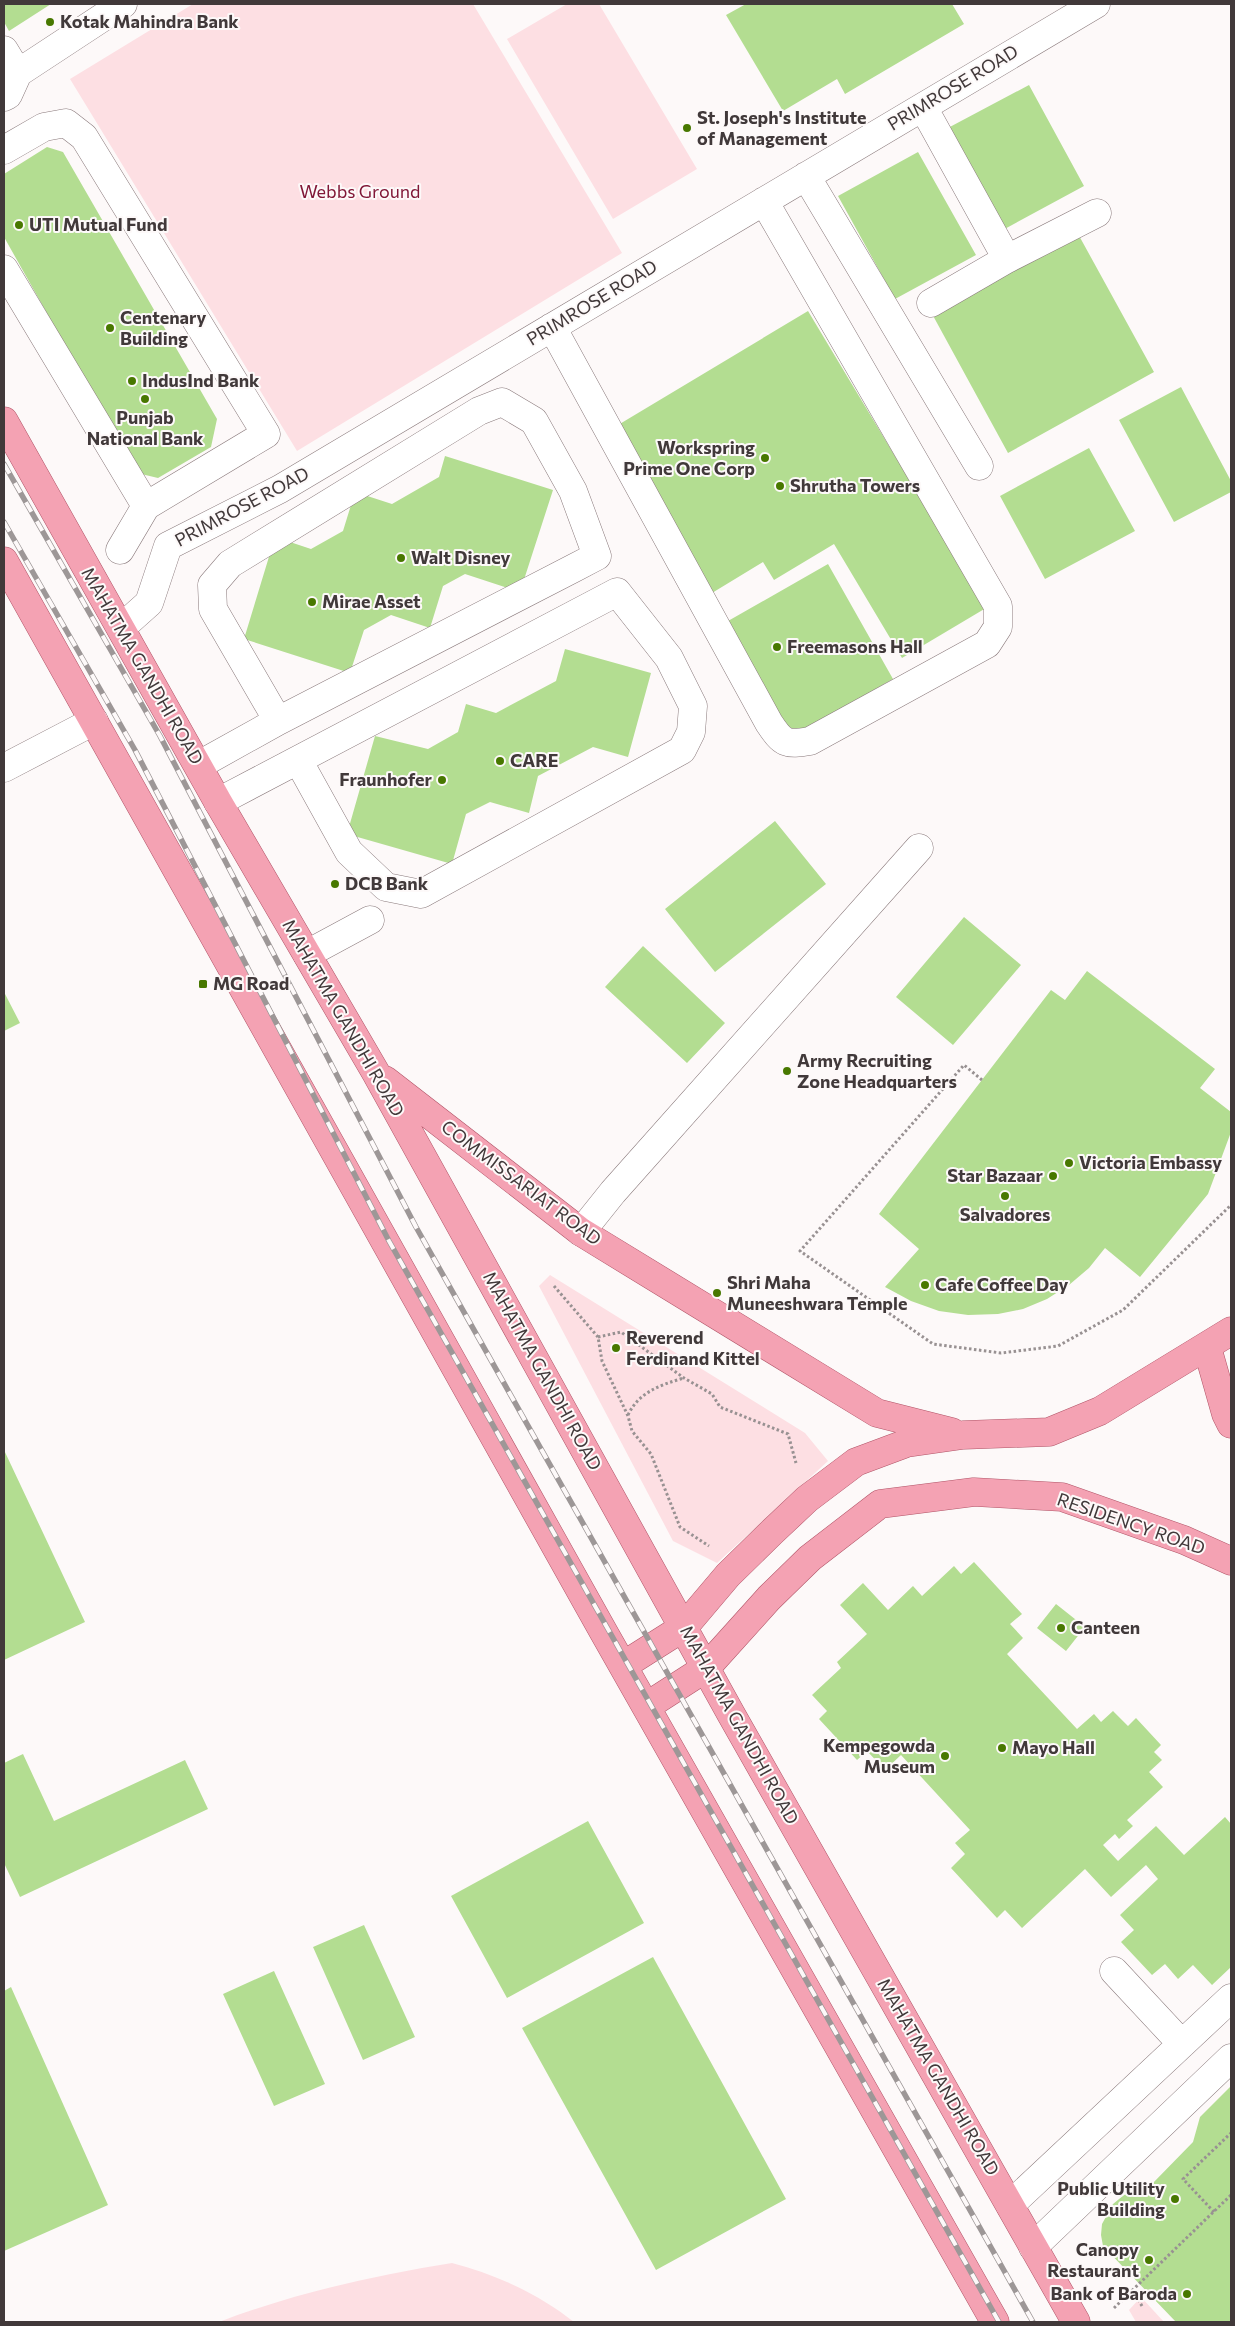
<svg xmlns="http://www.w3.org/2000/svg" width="1235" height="2326" font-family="Commissioner,sans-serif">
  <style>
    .green { fill: #fddfe3 }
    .building { fill: #b3dd91 }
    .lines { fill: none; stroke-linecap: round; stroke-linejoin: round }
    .minor-casing { stroke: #8a7a7c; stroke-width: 29 }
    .major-casing { stroke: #b15568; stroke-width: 29 }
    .path { stroke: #989192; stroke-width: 3; stroke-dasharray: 2.5 2.5; stroke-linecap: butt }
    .minor { stroke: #fff; stroke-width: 28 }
    .major { stroke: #f4a2b3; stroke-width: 28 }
    .rail-casing { stroke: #9d9797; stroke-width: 5.5 }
    .rail { stroke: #fdf9f9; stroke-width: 4; stroke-dasharray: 11; stroke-linecap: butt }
    .poi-dot { fill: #487800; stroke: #fdf9f9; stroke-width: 2 }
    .labels { text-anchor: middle; stroke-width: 4; stroke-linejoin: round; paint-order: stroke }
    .poi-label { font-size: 18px; font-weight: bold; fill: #41393a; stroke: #fdf9f9; text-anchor: start }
    .street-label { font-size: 18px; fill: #41393a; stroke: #fdf9f9 }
    .park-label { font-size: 18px; fill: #811737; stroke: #fdf9f9 }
  </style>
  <rect width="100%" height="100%" fill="#fdf9f9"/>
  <path class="green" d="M193,4H473L622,253L297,451L70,79Z
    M567,4H599L697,169L613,219L507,39Z
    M550,1275L805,1433L828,1461L717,1563L673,1541L539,1286Z
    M452,2263C497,2275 537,2293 574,2322H219C295,2293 372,2276 452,2263Z
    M1141,2297L1164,2322H1136L1129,2310Z"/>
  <path class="building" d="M4,4H51L9,31L4,22Z
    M746,4H952L964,24L845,94L837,79L783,111L726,15Z
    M1029,85L1084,186L1001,231L946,129Z
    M47,147L63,152L217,419L211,447L158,478L137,473L4,237V174Z
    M918,152L976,255L895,299L838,196Z
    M1077,232L1154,372L1008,453L931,312Z
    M808,311L986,608L902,658L834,544L774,580L763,562L712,593L613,428Z
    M1181,387L1231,481V492L1174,522L1119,420Z
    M1089,448L1135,531L1045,579L1000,496Z
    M445,456L553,490L520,592L465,574L443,586L430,628L391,615L364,630L350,673L244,639L275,537L311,549L343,531L355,492L392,504L439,477Z
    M828,564L893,679L787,740L721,625Z
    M565,649L651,673L628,757L593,747L538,776L529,813L490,802L466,814L452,864L347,834L375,736L428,749L458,732L466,704L496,713L556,681Z
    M775,821L826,884L715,972L665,909Z
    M964,917L1021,965L953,1045L896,997Z
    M643,946L725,1023L687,1063L605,987Z
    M1087,971L1215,1069L1200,1088L1231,1112V1132L1208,1194L1140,1277L1105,1248L1089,1268L1069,1285L1047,1299L1023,1309L998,1314L968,1315L939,1311L911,1301L885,1287L919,1249L879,1214L1051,990L1065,1000Z
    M4,992L20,1023L4,1031Z
    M4,1450L85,1622L4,1660Z
    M974,1562L1022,1614L1010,1624L1023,1638L1007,1654L1077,1729L1094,1714L1101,1722L1113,1711L1128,1726L1136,1718L1161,1745L1154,1752L1162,1760L1149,1772L1163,1787L1127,1820L1133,1826L1119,1839L1115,1834L1103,1845L1118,1861L1156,1826L1184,1855L1225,1817L1231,1824V1967L1212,1985L1193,1965L1178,1979L1165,1964L1152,1975L1121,1942L1134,1930L1120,1915L1158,1879L1146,1865L1111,1897L1085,1869L1022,1928L1005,1910L997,1918L951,1868L965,1854L955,1843L970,1830L901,1755L885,1770L867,1751L857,1760L819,1719L827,1711L812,1695L841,1668L837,1662L867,1634L840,1605L863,1583L888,1610L913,1586L922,1596L954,1566L961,1574Z
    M1056,1604L1085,1627L1066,1651L1037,1628Z
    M23,1754L54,1821L185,1760L208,1809L20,1897L4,1863V1763Z
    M588,1821L644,1923L507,1998L451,1896Z
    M364,1925L415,2037L363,2060L313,1947Z
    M653,1957L786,2199L656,2270L522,2028Z
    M274,1971L325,2084L274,2106L223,1994Z
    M11,1987L108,2205L4,2251V1991Z
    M1231,2086V2322H1176L1103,2246L1101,2235L1102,2224L1113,2204L1124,2195L1152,2184L1193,2142L1200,2117Z"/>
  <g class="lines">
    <g class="minor-casing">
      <path id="minor" d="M4,50L18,73
        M4,97L8,95L18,73L123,4
        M923,107L1007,259
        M4,150L44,127L66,123L84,137L266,434L146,506L120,550
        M806,176L979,466
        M4,269L146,506
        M931,303L1007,259L1097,213
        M552,327L769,723C783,744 786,745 810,741L987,644L998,627V606L764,201
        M121,628L149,603L168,546L280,489L1096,4
        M199,765L278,721L574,568L597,556L573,491L534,421L502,402L479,411L230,564L212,585L213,609L278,721
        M4,768L94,721
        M218,802L617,592L669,658L693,706L691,732L682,750L421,894L386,887L349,852L298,760
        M307,954L370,920
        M581,1232L613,1192L919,848
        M1114,1971L1182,2044
        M1010,2205L1231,1998
        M1033,2247L1231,2058"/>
    </g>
    <g class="major-casing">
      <path id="major" d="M4,421L218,802L376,1073L731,1714L1076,2322
        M4,561L603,1631L995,2322
        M385,1080L581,1232L877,1413L952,1432
        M1207,1347L1226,1414L1231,1424
        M624,1665L684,1627L728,1575L772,1532L807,1499L856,1462L907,1443L963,1435L1049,1432L1100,1411L1231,1331
        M647,1706L706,1668L769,1598L810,1558L880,1504L974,1492L1062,1497L1184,1540L1231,1561"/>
    </g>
    <path class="path" d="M982,1080L964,1065L800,1251L933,1344L1001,1353L1058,1346L1123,1310L1231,1205
      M554,1286L598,1337L602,1361L628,1416L632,1431L651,1454L680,1527L709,1546
      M598,1337L621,1332L684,1378L712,1394L720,1407L788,1434L796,1463
      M628,1415C639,1392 660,1385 684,1378
      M1214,2212L1183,2179L1231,2133
      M1133,2291L1142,2306
      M1114,2308L1231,2195"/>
    <use href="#minor" class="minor"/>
    <use href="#major" class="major"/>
    <g class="rail-casing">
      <path id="rail" d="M4,464L160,736L416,1227L1033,2322
        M4,522L135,750L389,1241L999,2322"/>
    </g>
    <use href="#rail" class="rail"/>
  </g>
  <g class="poi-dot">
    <circle cx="50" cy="22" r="5"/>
    <circle cx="687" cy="128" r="5"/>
    <circle cx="19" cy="225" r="5"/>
    <circle cx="110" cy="328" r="5"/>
    <circle cx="132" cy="381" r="5"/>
    <circle cx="145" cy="399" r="5"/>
    <circle cx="765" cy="458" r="5"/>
    <circle cx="780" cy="486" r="5"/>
    <circle cx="401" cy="558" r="5"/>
    <circle cx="312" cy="602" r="5"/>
    <circle cx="777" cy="647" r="5"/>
    <circle cx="500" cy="761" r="5"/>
    <circle cx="442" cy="780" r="5"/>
    <circle cx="335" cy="884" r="5"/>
    <rect x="198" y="979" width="10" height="10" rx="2.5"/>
    <circle cx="787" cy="1071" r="5"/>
    <circle cx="1069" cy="1163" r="5"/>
    <circle cx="1053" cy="1176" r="5"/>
    <circle cx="1005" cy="1196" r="5"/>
    <circle cx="925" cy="1285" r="5"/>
    <circle cx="717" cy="1293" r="5"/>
    <circle cx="616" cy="1348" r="5"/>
    <circle cx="1061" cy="1628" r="5"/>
    <circle cx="1002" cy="1748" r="5"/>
    <circle cx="945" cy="1756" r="5"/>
    <circle cx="1175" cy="2199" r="5"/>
    <circle cx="1149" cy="2260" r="5"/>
    <circle cx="1187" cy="2294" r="5"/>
  </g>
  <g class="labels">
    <g class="poi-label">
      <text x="60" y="28">Kotak Mahindra Bank</text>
      <text x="697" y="124">St. Joseph's Institute<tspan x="697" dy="21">of Management</tspan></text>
      <text x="29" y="231">UTI Mutual Fund</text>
      <text x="120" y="324">Centenary<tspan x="120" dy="21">Building</tspan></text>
      <text x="142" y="387">IndusInd Bank</text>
      <text x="145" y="424" text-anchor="middle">Punjab<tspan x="145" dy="21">National Bank</tspan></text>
      <text x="755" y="454" text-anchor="end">Workspring<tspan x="755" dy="21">Prime One Corp</tspan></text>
      <text x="790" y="492">Shrutha Towers</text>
      <text x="411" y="564">Walt Disney</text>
      <text x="322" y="608">Mirae Asset</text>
      <text x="787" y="653">Freemasons Hall</text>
      <text x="510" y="767">CARE</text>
      <text x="432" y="786" text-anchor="end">Fraunhofer</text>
      <text x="345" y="890">DCB Bank</text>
      <text x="213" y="990">MG Road</text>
      <text x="797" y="1067">Army Recruiting<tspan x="797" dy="21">Zone Headquarters</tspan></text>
      <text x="1079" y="1169">Victoria Embassy</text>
      <text x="1043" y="1182" text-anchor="end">Star Bazaar</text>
      <text x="1005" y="1221" text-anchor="middle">Salvadores</text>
      <text x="727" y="1289">Shri Maha<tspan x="727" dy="21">Muneeshwara Temple</tspan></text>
      <text x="935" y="1291">Cafe Coffee Day</text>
      <text x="626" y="1344">Reverend<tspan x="626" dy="21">Ferdinand Kittel</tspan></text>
      <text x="1071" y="1634">Canteen</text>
      <text x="935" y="1752" text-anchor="end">Kempegowda<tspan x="935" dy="21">Museum</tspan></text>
      <text x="1012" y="1754">Mayo Hall</text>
      <text x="1165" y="2195" text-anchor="end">Public Utility<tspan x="1165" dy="21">Building</tspan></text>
      <text x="1139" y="2256" text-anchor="end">Canopy<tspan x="1139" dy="21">Restaurant</tspan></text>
      <text x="1177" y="2300" text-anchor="end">Bank of Baroda</text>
    </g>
    <g class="street-label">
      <text transform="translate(953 88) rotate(-31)" y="6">PRIMROSE ROAD</text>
      <text transform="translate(592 303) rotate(-31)" y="6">PRIMROSE ROAD</text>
      <text transform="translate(242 507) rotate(-28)" y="6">PRIMROSE ROAD</text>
      <text transform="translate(142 666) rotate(60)" y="6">MAHATMA GANDHI ROAD</text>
      <text transform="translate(343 1018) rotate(60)" y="6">MAHATMA GANDHI ROAD</text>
      <text transform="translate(521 1183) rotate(37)" y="6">COMMISSARIAT ROAD</text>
      <text transform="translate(542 1371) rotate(61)" y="6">MAHATMA GANDHI ROAD</text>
      <text transform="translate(1131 1524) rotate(19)" y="6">RESIDENCY ROAD</text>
      <text transform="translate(739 1725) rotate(61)" y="6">MAHATMA GANDHI ROAD</text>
      <text transform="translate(938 2077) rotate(60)" y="6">MAHATMA GANDHI ROAD</text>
    </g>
    <g class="park-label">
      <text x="360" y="198">Webbs Ground</text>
    </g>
  </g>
  <rect width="1235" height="2326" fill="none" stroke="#41393a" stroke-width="10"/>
</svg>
